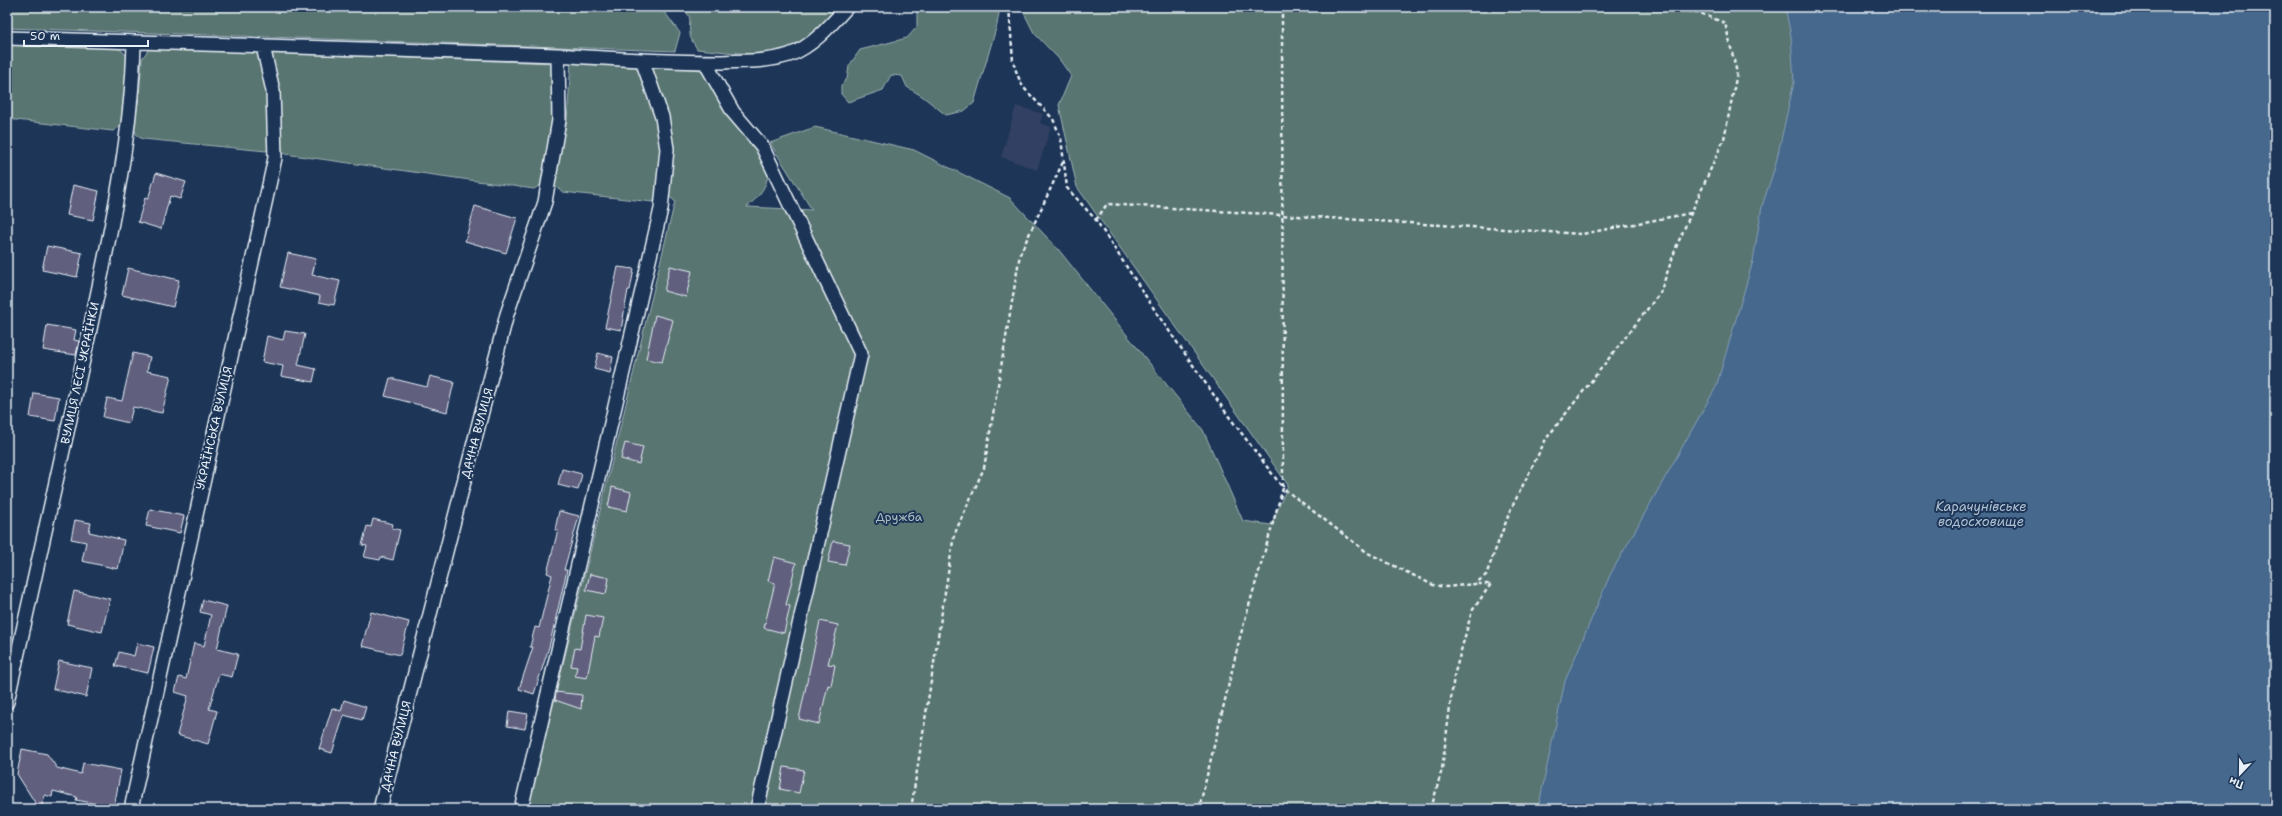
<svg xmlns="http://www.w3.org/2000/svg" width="2282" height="816" font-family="'Shantell Sans',sans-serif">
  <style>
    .built { fill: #314163 }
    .green { fill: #597471; stroke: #a0b2b4 }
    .water { fill: #45688c; stroke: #869fb7 }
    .building { fill: #605e7e; stroke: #e8f1f8 }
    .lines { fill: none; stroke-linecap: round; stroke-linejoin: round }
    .minor-casing { stroke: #e8f1f8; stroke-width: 16 }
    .path { stroke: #e8f1f8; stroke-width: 2.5; stroke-dasharray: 4 3; stroke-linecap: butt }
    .minor { stroke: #1d3557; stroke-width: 13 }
    .labels { text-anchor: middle; stroke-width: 4; stroke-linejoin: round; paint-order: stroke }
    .street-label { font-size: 12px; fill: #e8f1f8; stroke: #1d3557 }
    .park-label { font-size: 12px; fill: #afbfc2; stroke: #1d3557 }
    .water-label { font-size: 13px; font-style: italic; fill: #afc1d2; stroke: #1d3557 }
  </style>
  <rect width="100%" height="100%" fill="#1d3557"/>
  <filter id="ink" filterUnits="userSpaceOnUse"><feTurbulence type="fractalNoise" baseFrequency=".025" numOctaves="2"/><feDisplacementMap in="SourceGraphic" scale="8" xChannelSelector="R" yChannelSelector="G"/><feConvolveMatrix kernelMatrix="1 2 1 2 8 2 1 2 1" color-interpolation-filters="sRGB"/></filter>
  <g filter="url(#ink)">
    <path class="built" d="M1016,106L1043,114L1040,123L1051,127L1037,170L1001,157Z"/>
    <path class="green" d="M7,7H655L666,14L680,33L675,51L7,28Z
      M678,7H839C829,17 819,28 808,37C778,62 733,52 697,49C695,45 690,39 690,34C688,19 695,16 678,7Z
      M917,7H1000L997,25L974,103L964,111L946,115L922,96L907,87L902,76L891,75L883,90L848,102L841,94V85L847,79L849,66L860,50L907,38L917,27Z
      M1021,7H1888L1781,214L1596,809H528L675,201L668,196V117L651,66L703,70C712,85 719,102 729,116C738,129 764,152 767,165C772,182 758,198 747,207L812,210L770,143L815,127L914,150L1010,198L1058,249L1203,430L1243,521L1271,525L1288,485L1077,187L1059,105L1071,76L1059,59L1034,33Z
      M7,43L118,47L128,57L122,125L113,131L7,119Z
      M154,47L258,52L267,90L270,147L266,151L143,139L137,136L134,128L139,97L142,59L148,50Z
      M270,53L552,63L554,119L544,183L534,189L285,154L281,150V115Z
      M571,62L638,65L656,117L661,148L657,197L653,202L563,192L553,185L559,148L567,121Z"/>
    <path class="water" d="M1785,7H2275V809H1538L1565,681L1610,575L1716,387L1753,261L1762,206L1775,167L1794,82L1791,36Z"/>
    <path class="building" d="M156,173L186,182L180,199L170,196L161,229L138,222L145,198L148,199Z
      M73,185L99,191L93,220L67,215Z
      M475,206L517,218L506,253L465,241Z
      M47,246L82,253L77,277L42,270Z
      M288,253L316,259L312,275L340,281L334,305L319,302L320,296L280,287Z
      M670,266L692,271L686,297L664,291Z
      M618,267L634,269L630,290H628L621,330L605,327Z
      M128,268L179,280L173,307L122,295Z
      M655,315L673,320L662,362L646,359Z
      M47,325L76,330L74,340L79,341L76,355L43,350Z
      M285,331L305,334L298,365L316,369L313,382L281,376L283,366L262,362L267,336L283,340Z
      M133,353L150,357L147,371L171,376L162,413L133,407L129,423L103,417L107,398L122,401Z
      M598,353L613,357L610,373L594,369Z
      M430,376L454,382L447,412L385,396L390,378L427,387Z
      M34,393L59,397L55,421L30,417Z
      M625,443L643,447L639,464L621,459Z
      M562,469L582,474L578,490L558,485Z
      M612,487L631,492L627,511L608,507Z
      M150,509L184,516L180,533L146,526Z
      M559,511L579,516L564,570H567L549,647L534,694L519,689L533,647H530L535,627L539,628L552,575L547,573L558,530H555Z
      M373,519L393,524L392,528L400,530L393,560L381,557L380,560L364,557L367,546L362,545L367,526L371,527Z
      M75,520L91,523L89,532L124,540L118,569L82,561L86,542L71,539Z
      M833,541L850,544L845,565L828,562Z
      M774,557L796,563L786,605L790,606L784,633L764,628L775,583L768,581Z
      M590,574L609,578L606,594L586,590Z
      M74,591L110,599L102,632L67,624Z
      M203,600L227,606L217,649L238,654L232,677L219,674L209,709L217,711L208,744L177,735L188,696L175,692L179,677L186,679L194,643L204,646L211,615L200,612Z
      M371,612L409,622L400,655L362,646Z
      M586,615L603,618L599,637L595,636L587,678L575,676L577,667L571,666L575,648L580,649Z
      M820,621L838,625L828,664L835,665L831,686L828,685L819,724L799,719Z
      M137,643L154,647L148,673L115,666L119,652L134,656Z
      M59,661L92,668L86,697L53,689Z
      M556,692L582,695L581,709L555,700Z
      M344,700L366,707L362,720L344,715L332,753L319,749L332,708L341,711Z
      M509,711L528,714L525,729L507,726Z
      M22,749L47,754L57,768L81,774L83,763L121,770L114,807L76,800L77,797L53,791L52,797L45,795L41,809H39L17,774Z
      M784,767L804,770L799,793L780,789Z"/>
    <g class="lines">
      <g class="minor-casing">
        <path id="minor" d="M7,38L558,55C613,59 668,62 722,62C745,61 767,62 789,55C812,47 831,25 847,7
          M705,62L733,112L762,146L861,354L757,809
          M7,702C35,577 63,453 90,329C110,234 132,139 134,42
          M131,809L275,158L273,91L263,46
          M380,809L507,314L545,202L559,120L558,55
          M521,809L661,209L667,149L662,117L642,60"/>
      </g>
      <path class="path" d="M1009,7L1013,61L1017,74L1023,87L1053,119L1061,138L1067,188L1096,220L1158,315L1227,414L1283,488L1240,637L1199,809
        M1282,7L1283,488L1368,553L1433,585L1446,587L1475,584L1486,575L1510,511L1546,439L1660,293L1677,245L1724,139L1737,73L1725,23L1697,12L1632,7L1510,9L1459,7
        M1096,220L1107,204L1582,234L1691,213
        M911,809L954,535L984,468L1020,254L1063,162
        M1431,809L1442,769L1454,676L1472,611L1491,584H1475"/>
      <use href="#minor" class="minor"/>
    </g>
  </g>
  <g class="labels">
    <g class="street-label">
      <text transform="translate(80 373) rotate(-78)" y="4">ВУЛИЦЯ ЛЕСІ УКРАЇНКИ</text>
      <text transform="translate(214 428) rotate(-77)" y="4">УКРАЇНСЬКА ВУЛИЦЯ</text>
      <text transform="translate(477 433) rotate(-75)" y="4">ДАЧНА ВУЛИЦЯ</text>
      <text transform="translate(396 746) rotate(-76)" y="4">ДАЧНА ВУЛИЦЯ</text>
    </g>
    <g class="park-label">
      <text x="899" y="521">Дружба</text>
    </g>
    <g class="water-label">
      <text x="1981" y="511">Карачунівське<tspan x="1981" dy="15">водосховище</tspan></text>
    </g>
  </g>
  <rect width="2282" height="816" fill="none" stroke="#1d3557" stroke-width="24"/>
  <rect x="12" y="12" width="2258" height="792" fill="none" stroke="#e8f1f8" stroke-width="1.5" filter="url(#ink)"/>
  <g transform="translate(2240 774) rotate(202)" stroke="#1d3557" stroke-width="3" paint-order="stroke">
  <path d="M0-3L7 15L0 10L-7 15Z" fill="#e8f1f8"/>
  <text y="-6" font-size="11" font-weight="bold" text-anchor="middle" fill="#e8f1f8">Пн</text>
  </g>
  <path d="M24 40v6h124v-6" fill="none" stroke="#e8f1f8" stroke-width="2"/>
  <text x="30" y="40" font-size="12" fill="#e8f1f8" stroke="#1d3557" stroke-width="3" paint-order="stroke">50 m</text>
</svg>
